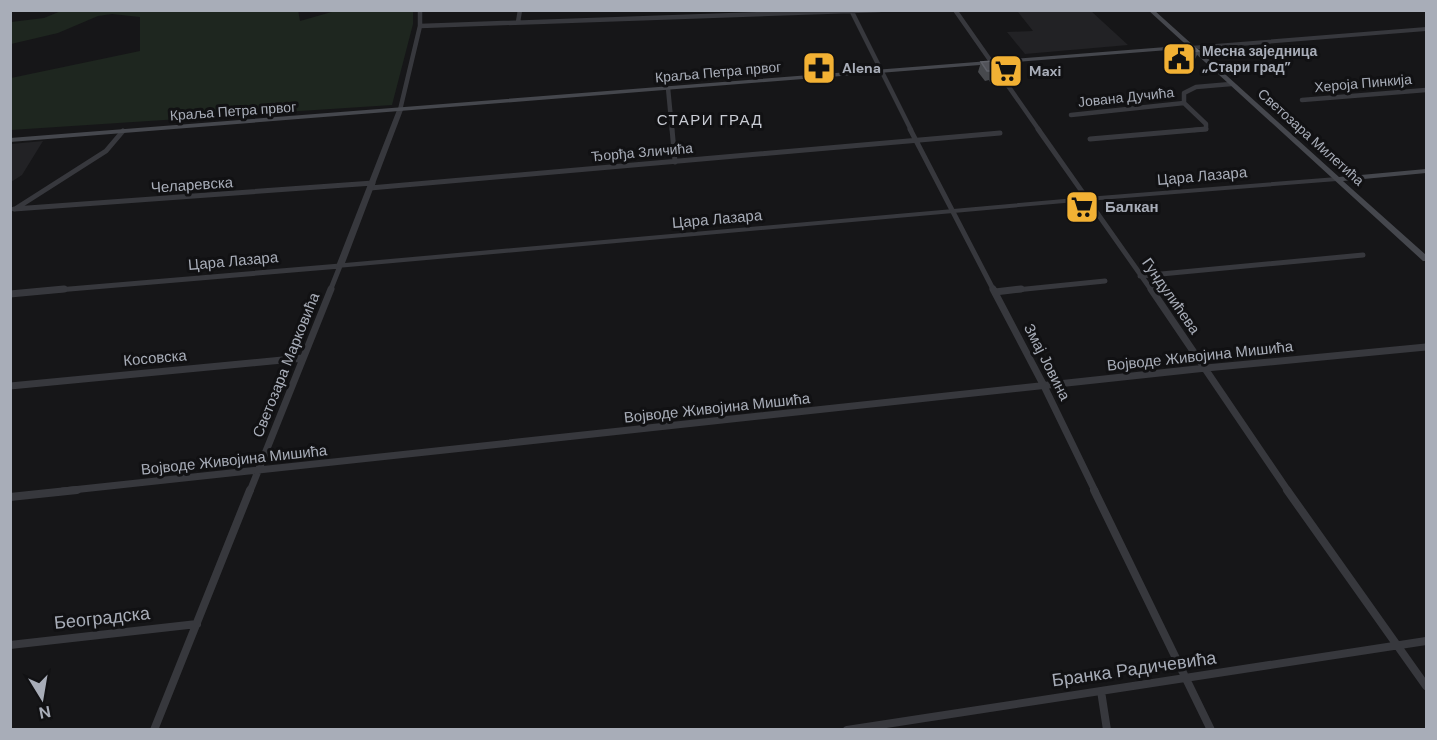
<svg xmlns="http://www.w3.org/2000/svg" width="1437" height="740" font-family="'DM Sans',sans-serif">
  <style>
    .built { fill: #222225 }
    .green { fill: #1e261f }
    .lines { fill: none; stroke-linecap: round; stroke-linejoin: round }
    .minor-far3 { stroke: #37383d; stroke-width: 4.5 }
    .minor-far2 { stroke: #37383d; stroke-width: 5 }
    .minor-far1 { stroke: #37383d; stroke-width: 7 }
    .minor { stroke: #37383d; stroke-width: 8 }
    .tertiary { fill: #37383d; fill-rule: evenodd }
    .secondary { fill: #45474d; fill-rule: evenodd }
    .wall { fill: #47494d }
    .building { fill: #525359; stroke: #5f6168; stroke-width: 1.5 }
    .labels { text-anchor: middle; stroke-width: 6; stroke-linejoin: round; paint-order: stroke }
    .far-poi-label { font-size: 14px; font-weight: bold; fill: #a8adb8; stroke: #111113; text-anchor: start }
    .far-street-label { font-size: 14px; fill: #a8adb8; stroke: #111113 }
    .far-quarter-label { font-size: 15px; letter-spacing: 1.5px; fill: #c9ccd4; stroke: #111113 }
    .street-label { font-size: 15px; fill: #a8adb8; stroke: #111113 }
    .poi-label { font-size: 15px; font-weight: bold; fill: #a8adb8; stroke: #111113; text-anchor: start }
    .near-street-label { font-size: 18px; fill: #a8adb8; stroke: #111113 }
  </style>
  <rect width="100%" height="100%" fill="#161618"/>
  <path class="built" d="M1091,11L1128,45L1025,54L1007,32L1033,31L1018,12Z
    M43,141L22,175L11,182V144Z"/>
  <path class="green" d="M61,11L298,10L300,21L335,11L413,10V24L392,105L11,130V78L140,51V17L112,14L98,16L58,33L11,44V22L44,18Z"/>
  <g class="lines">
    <path class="minor-far3" d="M851,10L911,130
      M955,10L1039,130
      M518,22L520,10
      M420,26L880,10
      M668,88L672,130
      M1302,100L1426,90
      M400,110L420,26V10
      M1071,115L1184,103
      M1194,130L1206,129V124L1184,103V93L1196,87L1231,84"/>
    <path class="minor-far2" d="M672,129L675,162
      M910,129L994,291
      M1038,129L1152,291
      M1090,139L1206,129
      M370,188L1000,133
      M14,209L373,183
      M15,209L106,151L123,131
      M1140,276L1363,255
      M46,291L340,266L330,291
      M1006,291L1105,281"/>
    <path class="minor-far1" d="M993,289L1044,386L1095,491
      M1151,289L1288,491
      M995,292L1021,289
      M10,294L64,289
      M10,386L303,358
      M63,491L1206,368L1426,347
      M250,491L331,289"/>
    <path class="minor" d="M1094,490L1211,730
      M1287,490L1426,686
      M10,497L77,490
      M10,645L197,624
      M1101,691L1107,730
      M154,730L250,490
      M847,730L1426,641"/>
    <path class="tertiary" d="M1426,27V31L1190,50L1187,48L1190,46Z
      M400,108L403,110L345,263L1087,197L1337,177L1340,179L1337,181L1087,201L337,268L336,266L397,110Z"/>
    <path class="secondary" d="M1148,10H1154L1339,177L1426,169V173L1343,181L1426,255V261H1423Z
      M1179,46L1182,48L1181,49L10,142V138Z"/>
  </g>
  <path class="wall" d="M1168,47L1199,51L1194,61L1170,63L1164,57Z
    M981,62L1002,74L999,83L991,84L989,80L985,81L978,72Z"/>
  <path class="building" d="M1192,46L1199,51L1174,53L1168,47Z
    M993,61L1002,74H994L991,71H987L981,62Z"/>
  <defs>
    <g id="civic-square" transform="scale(1.725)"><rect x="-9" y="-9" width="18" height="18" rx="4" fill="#f2b134" stroke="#111113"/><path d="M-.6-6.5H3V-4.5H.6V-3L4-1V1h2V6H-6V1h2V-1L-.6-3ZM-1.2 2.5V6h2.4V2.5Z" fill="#111"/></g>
    <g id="pharmacy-square" transform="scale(1.725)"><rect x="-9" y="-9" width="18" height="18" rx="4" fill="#f2b134" stroke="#111113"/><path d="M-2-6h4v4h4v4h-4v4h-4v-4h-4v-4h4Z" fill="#111"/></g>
    <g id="supermarket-square" transform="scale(1.725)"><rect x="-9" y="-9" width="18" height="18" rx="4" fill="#f2b134" stroke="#111113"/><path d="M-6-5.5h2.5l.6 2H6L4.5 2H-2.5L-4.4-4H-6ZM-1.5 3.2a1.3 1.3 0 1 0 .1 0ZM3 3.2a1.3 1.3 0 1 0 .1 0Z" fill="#111"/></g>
  </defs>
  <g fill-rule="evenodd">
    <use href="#civic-square" x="1179" y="59"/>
    <use href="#pharmacy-square" x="819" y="68"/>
    <use href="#supermarket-square" x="1006" y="71"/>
    <use href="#supermarket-square" x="1082" y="207"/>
  </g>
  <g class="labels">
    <g class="far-poi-label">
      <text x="1202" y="56">Месна заједница<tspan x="1202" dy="16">„Стари град”</tspan></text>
      <text x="842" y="73">Alena</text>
      <text x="1029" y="76">Maxi</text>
    </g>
    <g class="far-street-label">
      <text transform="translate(718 72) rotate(-5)" y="5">Краља Петра првог</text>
      <text transform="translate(1363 83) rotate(-5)" y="5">Хероја Пинкија</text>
      <text transform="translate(1126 97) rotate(-6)" y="5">Јована Дучића</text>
      <text transform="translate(233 111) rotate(-4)" y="5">Краља Петра првог</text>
      <text transform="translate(1311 137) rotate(42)" y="5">Светозара Милетића</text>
      <text transform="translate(642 152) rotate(-5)" y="5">Ђорђа Зличића</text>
    </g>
    <g class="far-quarter-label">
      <text x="710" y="125">СТАРИ ГРАД</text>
    </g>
    <g class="street-label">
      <text transform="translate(1202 176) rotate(-5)" y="5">Цара Лазара</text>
      <text transform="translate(192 185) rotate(-4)" y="5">Челаревска</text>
      <text transform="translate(717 219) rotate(-5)" y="5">Цара Лазара</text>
      <text transform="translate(233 261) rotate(-5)" y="5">Цара Лазара</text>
      <text transform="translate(1171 296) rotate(55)" y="5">Гундулићева</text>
      <text transform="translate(1200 356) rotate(-6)" y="5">Војводе Живојина Мишића</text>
      <text transform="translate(155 358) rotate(-5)" y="5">Косовска</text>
      <text transform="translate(1047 362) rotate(63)" y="5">Змај Јовина</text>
      <text transform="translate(286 365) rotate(-68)" y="5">Светозара Марковића</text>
      <text transform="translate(717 408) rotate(-6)" y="5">Војводе Живојина Мишића</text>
      <text transform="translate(234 460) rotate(-6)" y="5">Војводе Живојина Мишића</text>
    </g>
    <g class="poi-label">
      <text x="1105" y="212">Балкан</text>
    </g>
    <g class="near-street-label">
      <text transform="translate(102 618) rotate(-6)" y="6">Београдска</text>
      <text transform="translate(1134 669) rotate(-8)" y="6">Бранка Радичевића</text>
    </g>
  </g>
  <rect width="1437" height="740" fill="none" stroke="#a8adb8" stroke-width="24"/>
  <g transform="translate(42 698) rotate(169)" stroke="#111113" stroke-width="4.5" paint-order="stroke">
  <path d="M0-4.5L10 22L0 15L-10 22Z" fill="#a8adb8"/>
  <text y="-9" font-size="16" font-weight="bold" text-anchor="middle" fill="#a8adb8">N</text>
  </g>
</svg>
